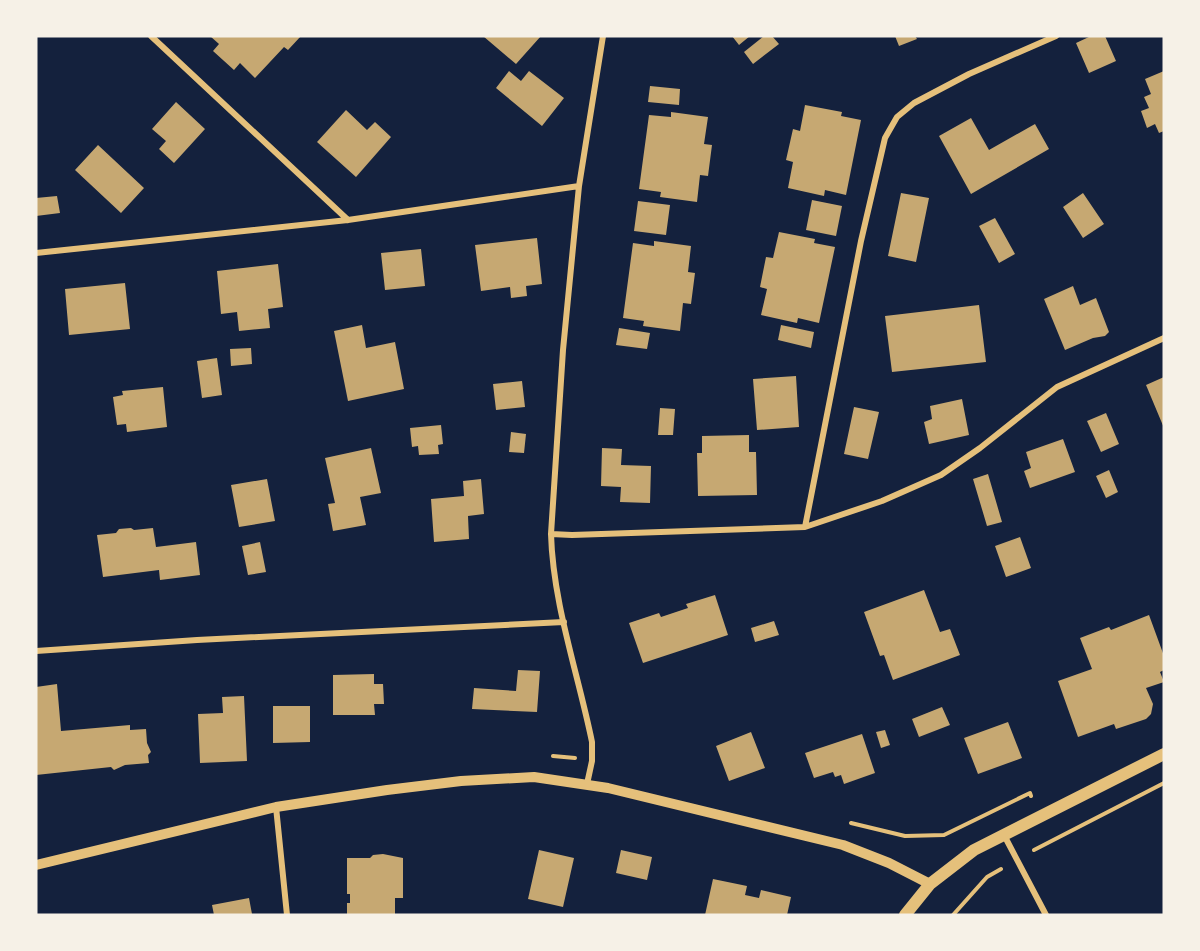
<svg xmlns="http://www.w3.org/2000/svg" width="1200" height="951" font-family="Lora,serif">
  <style>
    .building { fill: #c6a872 }
    .lines { fill: none; stroke-linecap: round; stroke-linejoin: round }
    .path { stroke: #e5c07b; stroke-width: 4 }
    .minor { stroke: #e5c07b; stroke-width: 6 }
    .tertiary { stroke: #e5c07b; stroke-width: 10 }
    .secondary { stroke: #e5c07b; stroke-width: 12 }
  </style>
  <rect width="100%" height="100%" fill="#14213d"/>
  <path class="building" d="M210,36H301L288,50L284,47L255,78L240,63L234,70L213,51L219,44Z
    M483,36H541L516,64Z
    M732,36H750L739,45Z
    M764,36H772L779,44L753,64L744,52Z
    M895,36H915L917,39L899,46Z
    M1091,36H1105L1116,61L1089,73L1076,43Z
    M509,71L521,81L529,71L564,98L542,126L496,88Z
    M1164,71V131L1159,133L1155,124L1147,128L1141,111L1149,108L1144,97L1151,94L1145,79Z
    M650,86L680,89L679,105L648,102Z
    M176,102L205,129L174,163L159,149L166,141L152,129Z
    M805,105L842,112L841,116L861,120L846,195L825,190L824,196L788,188L793,162L786,160L793,129L800,131Z
    M346,110L367,130L375,122L391,137L356,177L317,142Z
    M671,112L708,117L704,144L712,145L708,176L700,175L697,202L660,197L661,192L639,189L649,115L671,117Z
    M971,118L989,150L1035,124L1049,149L971,194L939,136Z
    M98,145L144,188L121,213L75,170Z
    M901,193L929,198L916,262L888,256Z
    M1083,193L1104,224L1083,238L1063,207Z
    M57,196L60,213L36,216V198Z
    M812,200L842,206L836,236L806,230Z
    M638,201L670,205L666,235L634,231Z
    M995,218L1015,254L999,263L979,226Z
    M779,232L815,239L814,243L835,247L819,323L798,318L797,323L761,315L767,289L760,287L766,257L773,258Z
    M537,238L542,284L526,286L527,296L511,298L510,287L481,291L475,245Z
    M654,241L691,246L688,272L695,273L691,304L683,303L680,331L643,326L644,321L623,318L633,243L654,246Z
    M421,249L425,286L385,290L381,253Z
    M278,264L283,307L268,309L270,328L239,331L237,312L221,314L217,271Z
    M125,283L130,329L69,335L65,289Z
    M1073,286L1080,305L1096,298L1109,332L1105,336L1093,338L1065,350L1044,299Z
    M979,305L986,362L892,372L885,316Z
    M362,325L366,348L395,342L404,389L348,401L334,331Z
    M781,325L814,332L811,348L778,340Z
    M619,328L650,333L647,349L616,345Z
    M251,348L252,364L231,366L230,349Z
    M217,358L222,395L202,398L197,361Z
    M796,376L799,427L757,430L753,379Z
    M1164,377V428L1146,385Z
    M522,381L525,407L496,410L493,384Z
    M163,387L167,427L127,432L126,424L117,425L113,397L123,395L122,391Z
    M962,399L969,435L929,444L924,422L932,419L930,406Z
    M854,407L879,412L868,459L844,454Z
    M660,408L675,409L673,435H658Z
    M1106,413L1119,444L1101,452L1087,421Z
    M441,425L443,444L438,445L439,454L419,455L418,446L412,447L410,428Z
    M511,432L526,434L524,453L509,452Z
    M749,435V452H756L757,495L698,496L697,453H702V436Z
    M1063,439L1075,472L1030,488L1024,471L1031,468L1026,452Z
    M371,448L381,493L360,497L366,525L333,531L328,504L335,503L325,458Z
    M602,448L622,449L621,465L651,466L650,503L620,502L621,487L601,486Z
    M1109,470L1118,492L1106,498L1096,476Z
    M988,474L1002,522L987,526L973,479Z
    M267,479L275,521L239,527L231,485Z
    M481,479L484,514L468,516L469,539L434,542L431,499L464,496L463,481Z
    M131,528L134,530L153,528L156,547L196,542L200,575L160,580L159,570L103,577L97,535L116,533L119,529Z
    M1020,537L1031,568L1006,577L995,546Z
    M260,542L266,572L248,575L242,546Z
    M924,590L940,632L950,629L960,655L893,680L884,655L880,656L864,612Z
    M715,595L728,635L643,663L629,623L659,613L661,617L688,608L686,604Z
    M1149,615L1164,656V670L1160,672L1164,682L1146,688L1153,704L1151,714L1146,719L1116,729L1114,724L1078,737L1058,681L1092,669L1080,638L1109,627L1111,630Z
    M774,621L779,635L755,642L751,628Z
    M518,670L540,671L537,712L472,709L474,688L516,691Z
    M374,674V684H383L384,704H374L375,715H333V675Z
    M57,684L61,731L130,725V730L146,729L147,743L151,752L148,755L149,763L125,765L114,770L111,767L36,775V687Z
    M244,696L247,761L200,763L198,714L223,713L222,697Z
    M273,706H310V742L273,743Z
    M942,707L950,725L919,737L912,719Z
    M1008,722L1022,758L978,774L964,738Z
    M885,730L890,745L881,748L876,732Z
    M751,732L765,768L729,781L716,746Z
    M862,734L875,773L844,784L841,775L835,777L833,772L814,778L805,753Z
    M539,850L574,858L563,907L528,899Z
    M621,850L652,857L647,880L616,873Z
    M383,854L403,858V898H395V915H347V903H350V894H347V858H370L373,855Z
    M713,879L747,886L745,895L759,898L761,890L791,897L787,915H705Z
    M249,898L252,914L214,915L212,905Z"/>
  <g class="lines">
    <path class="path" d="M553,756L575,758
      M851,823L905,836L944,835L1030,793L1031,796
      M1034,850L1164,783
      M953,915L987,877L1001,869"/>
    <path class="minor" d="M151,36L348,220
      M36,253L348,220L579,186
      M805,527L861,241L885,138L897,117L914,103L969,74L1056,36
      M551,534L572,535L805,527L882,501L941,475L980,448L1057,387L1164,338
      M36,651L197,640L564,622
      M587,784L592,761V742C578,673 553,604 551,534L563,350L579,186L603,36
      M276,807L287,915
      M1004,835L1046,915"/>
    <path class="tertiary" d="M36,865L276,807L387,790L461,781L534,777L608,788L843,845L889,863L930,884"/>
    <path class="secondary" d="M905,915L930,884L974,850L1164,754"/>
  </g>
  <rect width="1200" height="951" fill="none" stroke="#f6f1e7" stroke-width="75"/>
</svg>
